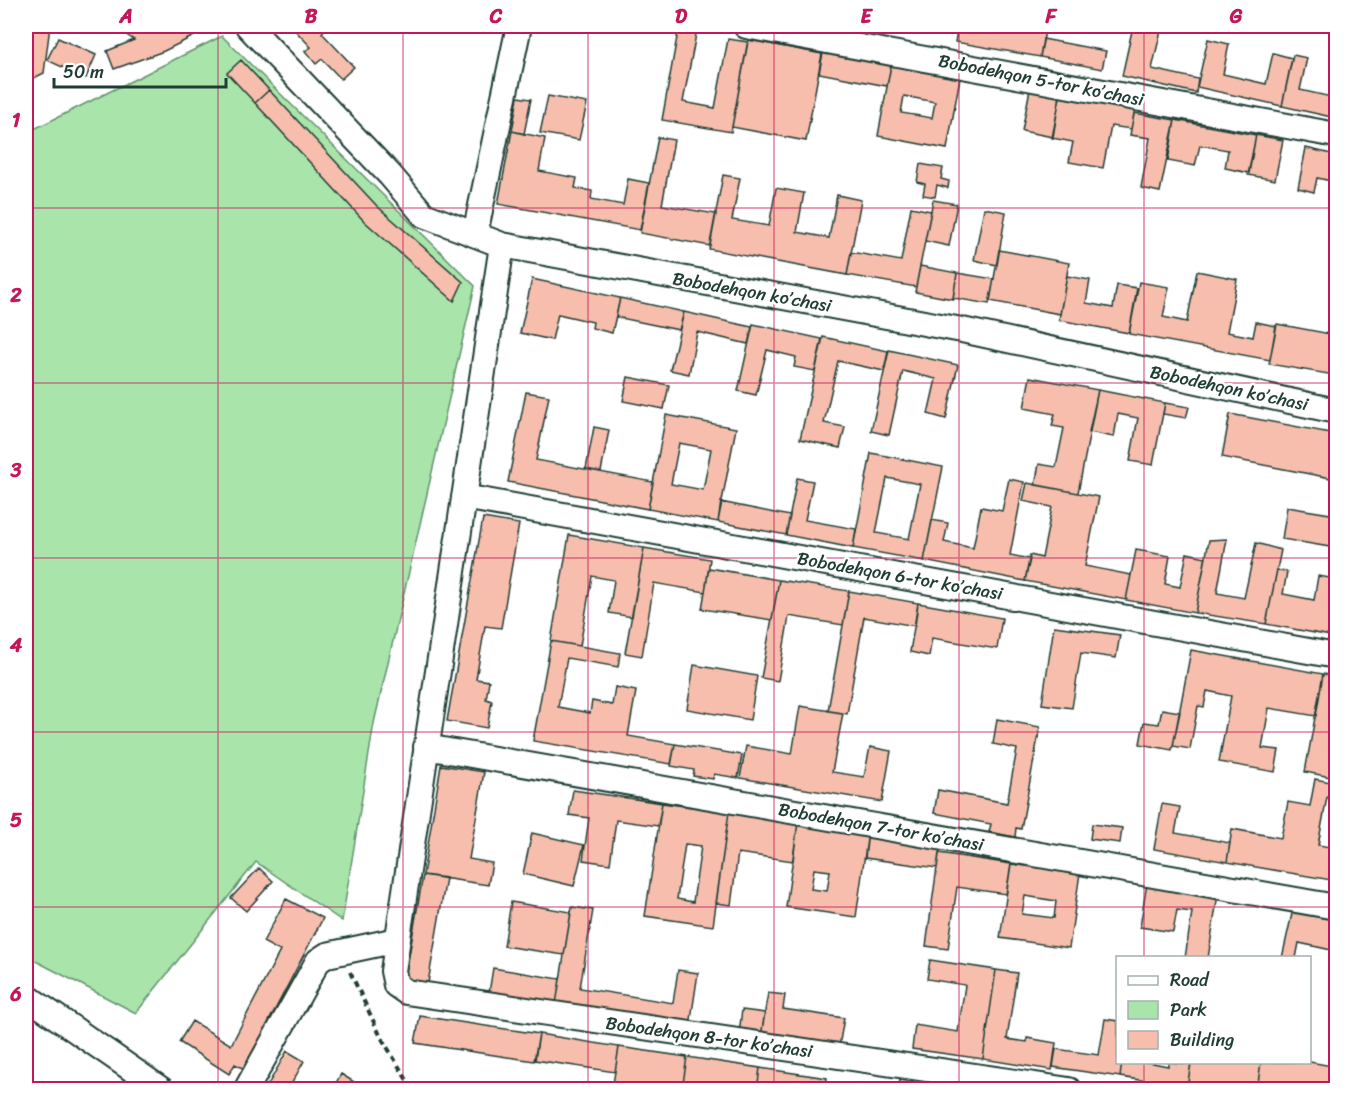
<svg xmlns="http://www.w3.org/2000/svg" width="1362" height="1115" font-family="Sriracha,sans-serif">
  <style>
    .green { fill: #a9e5aa; stroke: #64916f; stroke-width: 1.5 }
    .building { fill: #f7bead; stroke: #1f3d34; stroke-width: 1.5; fill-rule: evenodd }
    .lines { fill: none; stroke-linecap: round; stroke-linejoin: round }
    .street-casing { stroke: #1f3d34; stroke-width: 28 }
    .path { stroke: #1f3d34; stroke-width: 4; stroke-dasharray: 6 4.5; stroke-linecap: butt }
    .street { stroke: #fff; stroke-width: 24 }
    .grid { fill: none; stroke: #c2185b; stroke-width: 1.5; stroke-opacity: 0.55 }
    .labels { text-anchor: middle; stroke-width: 5; stroke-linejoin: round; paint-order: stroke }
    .street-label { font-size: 18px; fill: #1f3d34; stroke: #fff }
    .neatline { fill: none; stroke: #c2185b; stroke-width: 2 }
    .grid-label { font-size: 20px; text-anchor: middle; font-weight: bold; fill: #c2185b }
  </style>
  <rect width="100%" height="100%" fill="#fff"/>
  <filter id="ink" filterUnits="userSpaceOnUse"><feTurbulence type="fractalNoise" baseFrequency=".0167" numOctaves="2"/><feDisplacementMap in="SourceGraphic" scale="12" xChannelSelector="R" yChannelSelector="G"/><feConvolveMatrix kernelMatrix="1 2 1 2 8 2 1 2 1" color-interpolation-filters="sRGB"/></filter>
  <g filter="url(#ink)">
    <path class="green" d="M222,36L475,286L374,723L342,921L256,862L136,1013L26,956V133Z"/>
    <path class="building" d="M26,26H64H50L44,73L26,82Z
      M113,26H214L164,51L114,69L107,51L134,40Z
      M291,26H327L322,33L354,67L341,79L322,59L316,64L305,51L311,47Z
      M679,26L697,29L683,102L715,108L728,39L748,42L731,132L662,120Z
      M908,26H958L956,34Z
      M958,26L1007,27L1008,26H1046L1040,57L955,42Z
      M1133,26H1162L1152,69L1198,79L1196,93L1122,76Z
      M58,38L96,55L86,78L47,60Z
      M1043,39L1106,51L1102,69L1040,57Z
      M1208,39L1229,44L1223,74L1266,84L1273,53L1292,58L1282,106L1197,87Z
      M748,40L822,54L806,141L732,127Z
      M823,53L891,65L887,86L819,73Z
      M1293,55L1307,58L1300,90L1336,98V118L1282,106Z
      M241,60L269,90L255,103L227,73Z
      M891,65L960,78L947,149L878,136ZM904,96L935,102L932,118L901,113Z
      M1030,89L1060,95L1053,137L1022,131Z
      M269,90L377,206L463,282L454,301L364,221L255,103Z
      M548,96L587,103L579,140L540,133Z
      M518,97L531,99L524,134L512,131Z
      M1060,97L1135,110L1131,129L1111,126L1103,168L1069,162L1073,142L1052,138Z
      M1134,113L1175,120L1160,192L1141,188L1150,138L1130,135Z
      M1175,120L1256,135L1249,173L1225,168L1228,150L1200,145L1195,166L1168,161Z
      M512,131L545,138L539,171L577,178L575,188L592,191L591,199L623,205L628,179L649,183L640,230L498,204Z
      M1256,135L1283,140L1275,180L1248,175Z
      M658,137L674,140L662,205L716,214L710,246L640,233Z
      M1306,148L1336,155V182L1317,178L1314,192L1298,188Z
      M920,164L943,168L941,179L949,181L948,188L937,185L935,197L923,195L925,184L917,182Z
      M723,175L740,178L732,220L769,226L776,188L804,193L797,232L829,238L837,195L861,200L847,275L709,249Z
      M933,200L957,204L949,246L925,241Z
      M911,207L931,211L916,287L847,275L851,252L901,261Z
      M984,208L1006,212L997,265L974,260Z
      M999,250L1069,263L1060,314L990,301Z
      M920,266L957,273L953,299L915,292Z
      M1197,271L1237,279L1227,332L1253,337L1256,322L1276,326L1270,360L1129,334L1139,282L1169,287L1163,317L1187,322Z
      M957,273L994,279L989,304L953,298Z
      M1067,276L1090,280L1086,303L1113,308L1117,285L1137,288L1129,333L1059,320Z
      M532,279L620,298L612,333L592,328L593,322L558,314L552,340L520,333Z
      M620,298L684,312L679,330L616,317Z
      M684,312L752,327L748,344L697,332L689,374L670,370Z
      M753,324L822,339L815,371L794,367L796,357L767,350L756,395L738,391Z
      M1277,324L1336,335V363L1334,375L1269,364Z
      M823,337L888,351L884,371L838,361L824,423L845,427L840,448L800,439Z
      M889,350L958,365L946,419L928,414L936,379L903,371L889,435L871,431Z
      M628,377L669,385L664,409L623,401Z
      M1030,377L1098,390L1078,493L1035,485L1039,464L1056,467L1064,428L1052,426L1055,414L1024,408Z
      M1098,390L1165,403L1153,465L1130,461L1138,418L1118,414L1114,437L1089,432Z
      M526,392L549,396L536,460L653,482L648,509L508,482Z
      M1165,403L1189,407L1186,418L1163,414Z
      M1230,414L1336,434V479L1222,457Z
      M666,415L736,428L718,522L648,509ZM679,443L711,449L703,490L671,484Z
      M594,427L609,430L601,472L586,469Z
      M871,453L943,467L924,561L853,548ZM887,478L920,484L909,539L876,533Z
      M797,478L813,481L805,520L856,529L853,548L786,535Z
      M1009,479L1024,482L1010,555L1030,559L1025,581L924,561L932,520L948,523L944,542L973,548L981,507L1002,511Z
      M1027,483L1099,497L1085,566L1131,575L1126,600L1025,581L1030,555L1042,558L1052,507L1023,501Z
      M721,502L790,516L786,535L718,522Z
      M1287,507L1336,515V548L1282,539Z
      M483,518L519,524L501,628L485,626L476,679L489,681L486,699L492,701L487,728L447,721Z
      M569,535L644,548L632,617L609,613L614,580L592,576L580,646L551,641Z
      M1227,539L1217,593L1244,598L1256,543L1281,550L1266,624L1195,613L1209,540Z
      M644,548L710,559L705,592L654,583L642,656L625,653Z
      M1136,550L1170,556L1165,584L1180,587L1187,553L1206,557L1195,613L1126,600Z
      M709,568L779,580L772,620L702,609Z
      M1277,570L1287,572L1283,594L1314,600L1318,576L1336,579V607L1331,636L1266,624Z
      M779,580L849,591L843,625L789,616L778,681L761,678Z
      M849,591L918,603L915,626L864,617L847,714L828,711Z
      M918,603L1002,618L997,649L932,638L929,656L910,652Z
      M1054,626L1120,635L1116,658L1081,653L1072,708L1042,704Z
      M551,641L620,653L618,667L567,658L558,707L590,713L592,701L612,705L615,687L636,691L628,736L675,744L671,764L533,741Z
      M1191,650L1323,674L1316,716L1269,708L1262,748L1279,750L1275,772L1219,762L1231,696L1207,691L1204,707L1198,706L1190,749L1173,746Z
      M694,665L757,676L750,720L687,709Z
      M1323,674L1336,676V778L1305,772Z
      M800,706L843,713L832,772L864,777L870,747L891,751L882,802L740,778L746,746L792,754Z
      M1162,709L1180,712L1172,750L1140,744L1144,722L1159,724Z
      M997,719L1040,727L1021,829L1016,828L1015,837L989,832L991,824L934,813L938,790L1007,803L1017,749L993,744Z
      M675,744L742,755L738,778L714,774L713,779L693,776L694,770L671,766Z
      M441,765L484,772L469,859L492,863L488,885L423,875Z
      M1315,779L1336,783V799L1327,797L1318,845L1336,848L1331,880L1227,862L1232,829L1281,838L1288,802L1310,806Z
      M573,790L662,803L658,826L616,820L610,864L583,860L589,818L569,815Z
      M662,803L729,812L713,926L645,916ZM685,844L701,846L693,902L677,899Z
      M1162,804L1180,807L1175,833L1230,843L1227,862L1154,849Z
      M729,812L798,822L793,861L738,853L731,905L716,903Z
      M798,822L868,832L856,917L786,907ZM814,869L830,871L827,891L811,889Z
      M1092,824L1122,828L1120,843L1090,839Z
      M868,832L941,842L937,868L865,858Z
      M532,833L584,845L574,886L523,874Z
      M939,853L1011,864L1006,894L957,887L948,949L926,946Z
      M1011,864L1080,873L1069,948L1000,938ZM1025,896L1056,901L1054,918L1022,914Z
      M259,868L273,881L246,911L231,898Z
      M423,875L446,878L428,983L405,979Z
      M1147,883L1218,894L1208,958H1185L1192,912L1177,910L1173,932L1140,927Z
      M286,899L323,918L244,1069L235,1064L229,1074L179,1042L192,1021L231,1045L280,951L263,942Z
      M511,902L571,912L564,955L504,946Z
      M572,907L593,910L580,988L673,1003L678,970L698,973L690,1026L556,1004Z
      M1293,909L1336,919V951L1299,943L1296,958H1282Z
      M930,960L996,970L983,1059L912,1049L915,1025L958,1032L965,985L927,979Z
      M493,968L560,979L556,1004L489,993Z
      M996,970L1017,973L1007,1039L1027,1042V1038L1056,1043L1052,1070L983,1059Z
      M768,993L785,995L783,1009L844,1018L839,1047L761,1036Z
      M742,1010L765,1013L761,1036L739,1033Z
      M420,1016L539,1034L534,1061L415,1043Z
      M1105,1019L1118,1021V1062H1122L1120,1077L1053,1067L1056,1049L1099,1055Z
      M539,1034L619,1047L615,1072L535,1060Z
      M1336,1040V1090H1328L1332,1066Z
      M619,1047L687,1057L682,1090H612Z
      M287,1051L304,1061L288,1090H265Z
      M687,1057L760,1068L757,1090H682Z
      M1122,1062H1148L1168,1066V1062L1191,1064L1187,1087L1120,1077Z
      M1191,1062H1261L1257,1090H1231L1188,1083Z
      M1261,1062H1310L1332,1066L1328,1090H1257Z
      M760,1068L827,1078L826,1090H757Z
      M341,1074L367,1090H332Z
      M900,1080L951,1090H898Z"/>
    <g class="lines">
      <g class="street-casing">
        <path id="street" d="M248,26L390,175L424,215L502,245L962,330L1336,411
          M746,26L1336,135
          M475,234L519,26
          M502,245L393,971L396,985L406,992L1069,1090
          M464,497L1336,656
          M426,747L1336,907
          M26,996L162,1090
          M246,1090L318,961L327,955L397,940"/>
      </g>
      <path class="path" d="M350,972L381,1037L413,1090"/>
      <use href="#street" class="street"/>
    </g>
  </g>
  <path class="grid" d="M218,26V1090M403,26V1090M588,26V1090M774,26V1090M959,26V1090M1144,26V958M26,208H1336M26,383H1336M26,558H1336M26,732H1336M26,907H1336M1144,1062V1090"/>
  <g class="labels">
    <g class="street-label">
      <text transform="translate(1041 80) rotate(11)" y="6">Bobodehqon 5-tor koʼchasi</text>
      <text transform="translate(752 292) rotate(10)" y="6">Bobodehqon koʼchasi</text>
      <text transform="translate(1229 388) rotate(12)" y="6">Bobodehqon koʼchasi</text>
      <text transform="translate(900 576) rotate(10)" y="6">Bobodehqon 6-tor koʼchasi</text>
      <text transform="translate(881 827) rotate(10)" y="6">Bobodehqon 7-tor koʼchasi</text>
      <text transform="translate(709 1037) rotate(8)" y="6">Bobodehqon 8-tor koʼchasi</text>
    </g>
  </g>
  <rect width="1362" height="1115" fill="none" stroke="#fff" stroke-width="66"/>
  <rect x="1116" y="956" width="195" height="108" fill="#ffffff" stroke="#a5b1ae" stroke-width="1.5"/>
  <rect x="1128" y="976" width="30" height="9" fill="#ffffff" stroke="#a5b1ae" stroke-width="1.5"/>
  <text x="1170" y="986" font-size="18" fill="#1f3d34">Road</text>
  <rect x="1128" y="1001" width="30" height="18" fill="#a9e5aa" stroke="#a5b1ae" stroke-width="1.5"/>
  <text x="1170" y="1016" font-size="18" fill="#1f3d34">Park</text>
  <rect x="1128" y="1031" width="30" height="18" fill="#f7bead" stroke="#a5b1ae" stroke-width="1.5"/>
  <text x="1170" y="1046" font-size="18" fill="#1f3d34">Building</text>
  <path d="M54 78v9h172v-9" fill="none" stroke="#1f3d34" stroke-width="3"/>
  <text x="63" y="78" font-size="18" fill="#1f3d34" stroke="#ffffff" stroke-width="4.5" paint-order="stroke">50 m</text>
  <rect x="33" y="33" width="1296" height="1049" class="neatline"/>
  <g class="grid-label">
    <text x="126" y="23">A</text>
    <text x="311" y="23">B</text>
    <text x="496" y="23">C</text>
    <text x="681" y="23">D</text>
    <text x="866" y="23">E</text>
    <text x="1051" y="23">F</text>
    <text x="1236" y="23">G</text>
    <text x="16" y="127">1</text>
    <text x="16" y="302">2</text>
    <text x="16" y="477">3</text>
    <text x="16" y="652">4</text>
    <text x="16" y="827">5</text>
    <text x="16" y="1001">6</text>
  </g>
</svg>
